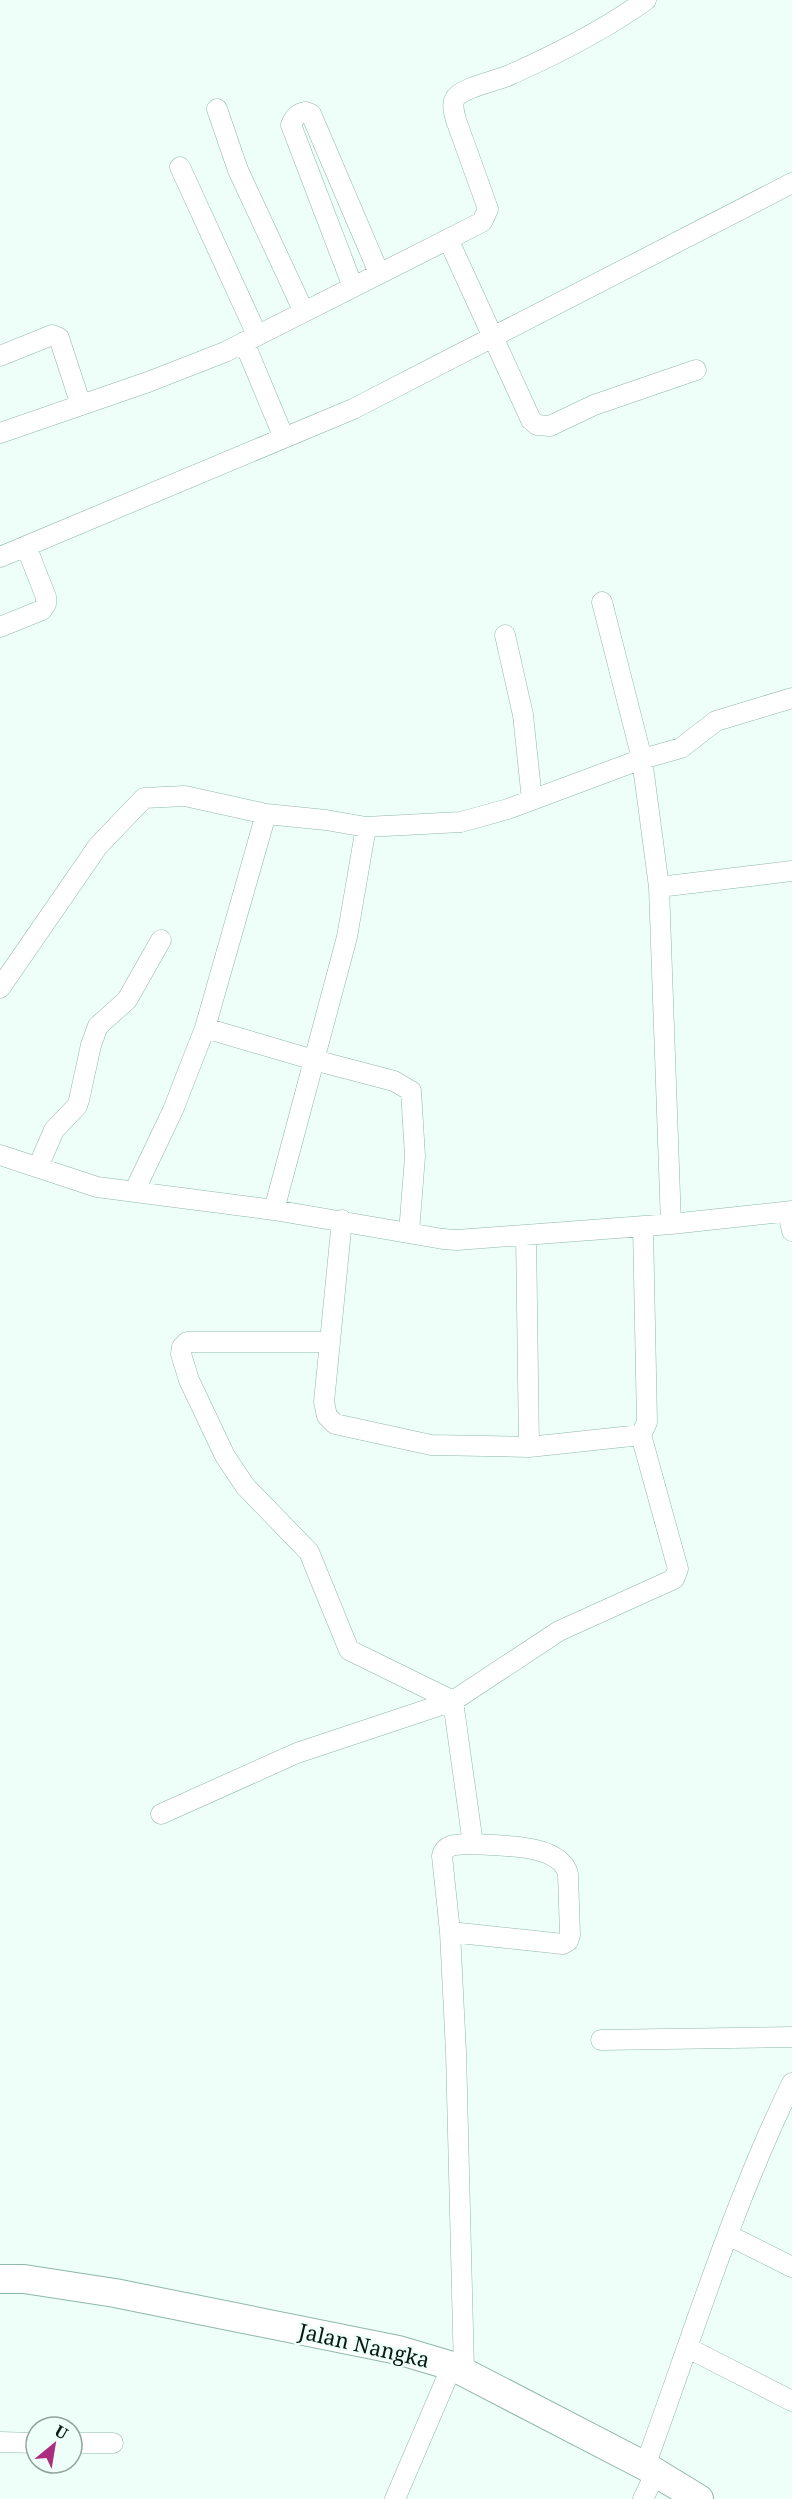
<svg xmlns="http://www.w3.org/2000/svg" width="792" height="2499" font-family="'Noto Serif',serif">
  <style>
    .lines { fill: none; stroke-linecap: round; stroke-linejoin: round }
    .street-casing { stroke: #8eb8a9; stroke-width: 21 }
    .secondary-casing { stroke: #8eb8a9; stroke-width: 30 }
    .street { stroke: #fff; stroke-width: 20 }
    .secondary { stroke: #fff; stroke-width: 28 }
    .labels { text-anchor: middle; stroke-width: 5; stroke-linejoin: round; paint-order: stroke }
    .street-label { font-size: 21px; fill: #081813; stroke: #eefef8 }
  </style>
  <rect width="100%" height="100%" fill="#eefef8"/>
  <g class="lines">
    <g class="street-casing">
      <path id="street" d="M217,109L238,170L304,312
        M180,167L257,335
        M448,239L531,420L537,425L550,426L594,405L696,370
        M353,287L291,125C294,117 298,113 306,112L311,114L379,273
        M244,342L284,438
        M0,356L52,335L59,338L81,405
        M0,433L148,382L225,352L482,222L488,209L456,120C454,112 451,104 456,97C466,86 498,81 512,74C559,53 604,30 646,0
        M0,557L353,409L792,183
        M0,627L42,610L46,604V597L26,546
        M505,635L523,715L532,800
        M366,827L461,822L508,809L642,759L602,602
        M659,887L642,759L681,748L716,721L792,698
        M0,988L98,846L144,798L185,796L266,814L326,820L366,827L347,937L274,1210
        M205,1028L314,1060L394,1081L411,1091L415,1156L409,1233
        M0,1155L97,1187L274,1210L443,1239L457,1240L671,1224L792,1211
        M38,1167L54,1130L77,1106L79,1100L91,1045L98,1026L127,1000L161,940
        M134,1192L173,1110L205,1028L266,814
        M788,1212L792,1231
        M342,1220L324,1402L327,1416L335,1424L431,1445L529,1447L641,1435
        M671,1224L659,887L792,871
        M526,1235L529,1447
        M330,1342H187L182,1347L181,1354L189,1380L225,1456L245,1486L309,1552L349,1650L453,1701
        M161,1814L297,1753L453,1701
        M473,1844C461,1845 445,1842 442,1856L450,1932L563,1944L568,1941L570,1935L568,1874C560,1843 499,1846 473,1844L453,1701L559,1631L674,1579L678,1569L641,1435L647,1422L643,1227
        M450,1932L456,2052L464,2371
        M601,2040L792,2037
        M728,2235L792,2267
        M688,2348L792,2401
        M0,2442L36,2443
        M72,2443H113
        M645,2466C692,2338 732,2206 792,2083
        M395,2499L452,2366
        M643,2499L656,2472"/>
    </g>
    <g class="secondary-casing">
      <path id="secondary" d="M0,2279H24L115,2293L398,2350L452,2366L645,2466L699,2499"/>
    </g>
    <use href="#street" class="street"/>
    <use href="#secondary" class="secondary"/>
  </g>
  <g class="labels">
    <g class="street-label">
      <text transform="translate(364 2346) rotate(13)" y="7">Jalan Nangka</text>
    </g>
  </g>
  <g transform="translate(54 2445) rotate(30)"><circle r="28" fill="#eefef8" stroke="#92a29c" stroke-width="1.5"/>
  <path d="M0-4.5L10 22L0 15L-10 22Z" fill="#aa2d7f"/>
  <text y="-9" font-size="16" font-weight="bold" text-anchor="middle" fill="#081813">U</text>
  </g>
</svg>
